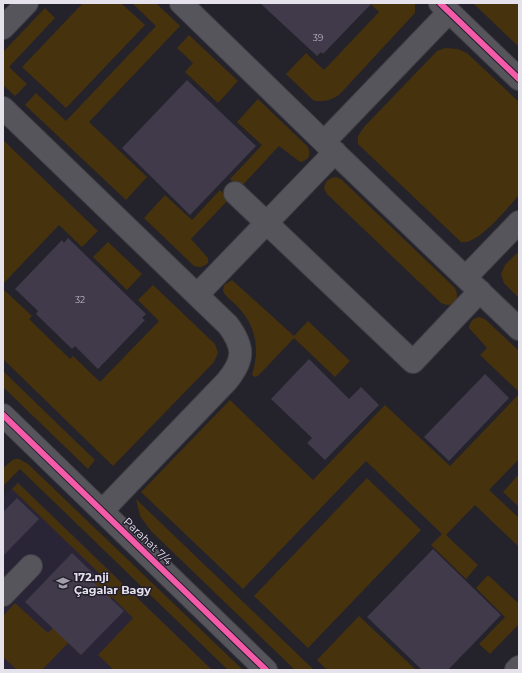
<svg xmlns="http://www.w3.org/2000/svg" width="522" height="673" font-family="Montserrat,sans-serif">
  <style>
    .built { fill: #2a2437 }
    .green { fill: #47320e }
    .building { fill: #403a4a }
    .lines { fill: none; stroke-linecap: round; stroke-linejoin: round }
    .minor-casing { stroke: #403f46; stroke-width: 24 }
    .minor { stroke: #57555c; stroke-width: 22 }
    .cycleway-casing { stroke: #231e2d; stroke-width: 8 }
    .cycleway { stroke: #f35aa7; stroke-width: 6 }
    .labels { text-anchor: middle; stroke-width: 3; stroke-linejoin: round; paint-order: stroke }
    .number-label { font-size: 9px; fill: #bcb8c4 }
    .street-label { font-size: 11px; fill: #e5e2ec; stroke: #231e2d }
    .poi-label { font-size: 11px; font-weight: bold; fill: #e5e2ec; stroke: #231e2d; text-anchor: start }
  </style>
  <rect width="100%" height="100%" fill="#24222a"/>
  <path class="built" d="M18,482L213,670H3V497Z"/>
  <path class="green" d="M83,3H121L145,25L66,108L22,67Z
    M132,3H156L180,26L89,122L147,177L126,200L25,105L36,93L66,121L156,26Z
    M370,3H415V13L339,95C332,100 321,103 313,100L286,74L306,53L324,70L379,12Z
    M473,3H519V47Z
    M45,8L55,18L9,67L27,84L15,96L3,85V52Z
    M189,35L238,81L218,103L185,72L193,63L177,48Z
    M445,48L458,49L467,53L519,102V195C508,207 478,246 461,242L358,144V136L364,127L437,51Z
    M258,99L307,146C312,154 309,161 300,162L279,146L240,188L230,179L262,145L237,122Z
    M3,140L98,231L82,247L59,225L3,284Z
    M336,177L341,179L455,288C461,300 453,309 441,303L327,194L324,189C325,181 328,178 336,177Z
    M220,190L229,199L191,239L208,258V263C203,267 200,268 194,266L144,218L165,195L192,220Z
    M108,242L142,274L127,290L93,257Z
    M519,251V298L504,283L501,274L505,265Z
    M232,280L294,336L308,321L350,361L335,377L294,338L258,376L255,377L252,375C260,349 256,326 238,307C233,301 226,298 223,291L224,285Z
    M153,285L215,344L218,353L214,362L113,466L3,359V289L32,316L29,319L70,359L73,356L100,382L159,321L138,300Z
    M480,317L486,320L519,351V392L480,355L487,348L469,328C470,321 473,318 480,317Z
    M3,371L95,460L88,469L3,387Z
    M519,394V459L489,490L519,518V547L475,505L446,535L478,565L466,579L431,545L442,534L366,461L243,589L141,492L230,400L313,480L385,405L450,466Z
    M14,459H19L28,464L243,670H228L20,469L3,486V468Z
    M519,474V507L503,492Z
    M367,478L421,530L308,648L254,596Z
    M18,483L212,670H114L98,655L133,618L112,597L76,634L88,647L81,655L68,643L42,670H17L3,657V616L15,603L48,633L102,576L12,489Z
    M136,499L314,670H295L151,531L140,516Z
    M488,575L518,603L519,602V624L490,654L479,644L505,617L476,588Z
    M359,616L416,670H327L317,660Z"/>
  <path class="building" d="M260,3H372L323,54L321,52L317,56Z
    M187,80L256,146L190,215L122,148Z
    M68,238L146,314L142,318L145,320L98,369L75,346L72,349L36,314L38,311L15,289L62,240L64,243Z
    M309,359L349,399L361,387L379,405L325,460L307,443L312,438L271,399Z
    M485,374L509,398L449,461L424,437Z
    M17,498L39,519L3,556V512Z
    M433,549L501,615L448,670H422L367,617Z
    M72,553L95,575L90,579L124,611L81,655L25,602Z"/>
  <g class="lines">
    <g class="minor-casing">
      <path id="minor" d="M181,3L324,142
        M440,3L519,79
        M449,12L324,142L519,329
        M3,28L27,3
        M3,108L228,325C245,348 244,360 227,381L103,510
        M235,193L413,362L480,291
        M466,277L519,222
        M197,295L335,152
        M3,415L266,670
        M3,595L31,566
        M516,670L519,667"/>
    </g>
    <use href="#minor" class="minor"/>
    <g class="cycleway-casing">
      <path id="cycleway" d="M440,3L519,79
        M3,415L266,670"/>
    </g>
    <use href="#cycleway" class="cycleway"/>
  </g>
  <defs>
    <g id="school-bare" transform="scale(1.08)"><path d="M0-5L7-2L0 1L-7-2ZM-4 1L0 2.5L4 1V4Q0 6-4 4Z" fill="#a19fa8" stroke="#231e2d" stroke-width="2.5" paint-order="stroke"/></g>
  </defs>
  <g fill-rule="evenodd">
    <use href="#school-bare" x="63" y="583"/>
  </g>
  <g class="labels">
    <g class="number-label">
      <text x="318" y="41">39</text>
      <text x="80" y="303">32</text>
    </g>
    <g class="street-label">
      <text transform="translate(148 541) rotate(44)" y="4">Parahat 7/4</text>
    </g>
    <g class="poi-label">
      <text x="74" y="581">172.nji<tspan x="74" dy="13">Çagalar Bagy</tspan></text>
    </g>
  </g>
  <rect width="522" height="673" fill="none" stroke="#e5e2ec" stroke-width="8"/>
</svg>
